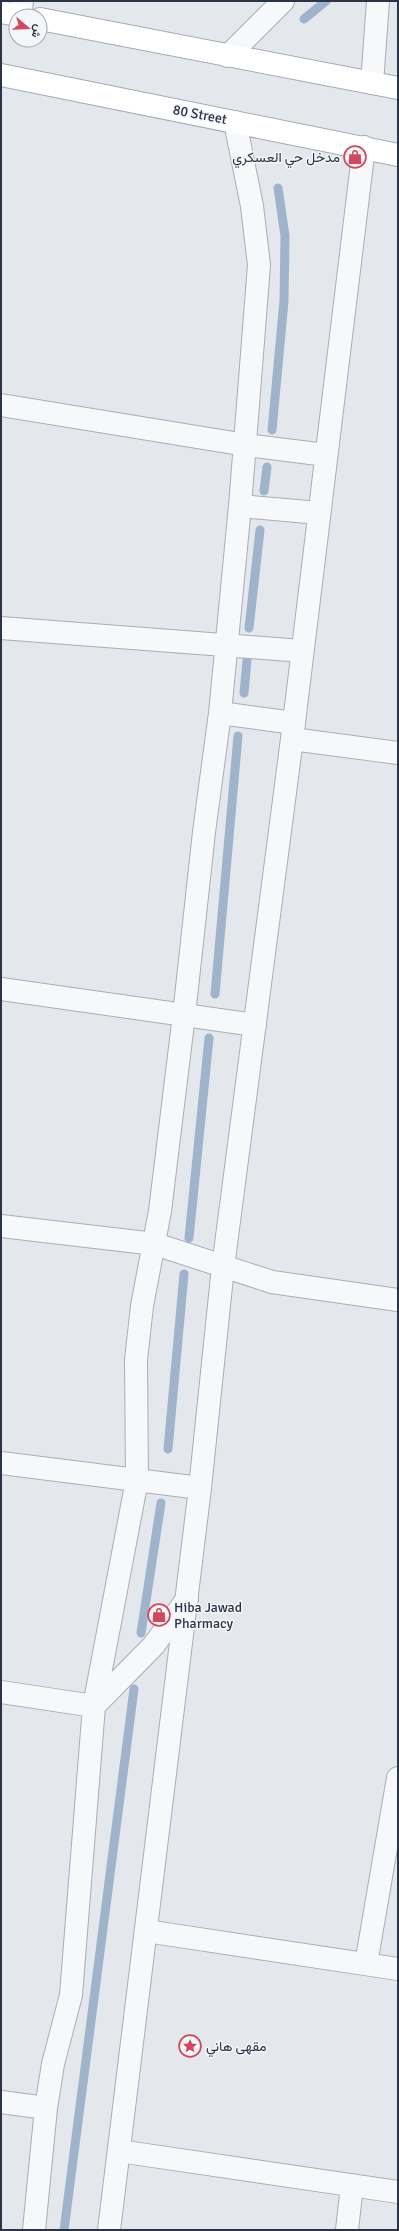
<svg xmlns="http://www.w3.org/2000/svg" width="399" height="2231" font-family="Signika,Vazirmatn,sans-serif">
  <style>
    .lines { fill: none; stroke-linecap: round; stroke-linejoin: round }
    .stream { stroke: #9fb4cc; stroke-width: 9 }
    .minor-casing { stroke: #a9aeb7; stroke-width: 24 }
    .tertiary-casing { stroke: #a9aeb7; stroke-width: 24 }
    .primary-casing { stroke: #a3abb8; stroke-width: 24 }
    .minor { stroke: #f7f8fa; stroke-width: 22 }
    .tertiary { stroke: #f7f8fa; stroke-width: 22 }
    .primary { stroke: #fff; stroke-width: 22 }
    .labels { text-anchor: middle; stroke-width: 3; stroke-linejoin: round; paint-order: stroke }
    .street-label { font-size: 14px; fill: #2b3445; stroke: #f4f6f9 }
    .poi-label { font-size: 14px; fill: #2b3445; stroke: #f4f6f9; text-anchor: start }
  </style>
  <rect width="100%" height="100%" fill="#e4e7ec"/>
  <g class="lines">
    <path class="stream" d="M304,19L326,1
      M272,430L284,301L285,236L278,188
      M264,491L267,467
      M249,628L260,530
      M244,693L247,660
      M215,994L238,736
      M189,1238L209,1038
      M168,1449L184,1274
      M141,1633L161,1503
      M64,2230L134,1689"/>
    <g class="minor-casing">
      <path id="minor" d="M20,16L22,1
        M228,56L283,1
        M372,83L378,1
        M1,405L246,445L326,455
        M240,506L319,513
        M1,628L302,651
        M220,713L294,723
        M292,739L398,753
        M1,989L255,1025
        M1,1226L155,1244L272,1282L398,1300
        M1,1463L200,1488
        M1,1692L94,1706L154,1645L187,1599
        M146,1931L398,1969
        M366,1964L398,1778
        M1,2102L46,2108
        M119,2151L398,2192
        M34,2230L46,2108L53,2064L71,1995L94,1706L137,1480L136,1360L142,1306L160,1211L184,1015L204,832L220,713L240,506L259,265L252,206L235,122
        M347,2230L352,2185"/>
    </g>
    <g class="tertiary-casing">
      <path id="tertiary" d="M109,2230L200,1488L223,1267L292,739L364,147"/>
    </g>
    <g class="primary-casing">
      <path id="primary" d="M1,12L22,16
        M40,19L398,88
        M1,75L398,155"/>
    </g>
    <use href="#minor" class="minor"/>
    <use href="#tertiary" class="tertiary"/>
    <use href="#primary" class="primary"/>
  </g>
  <defs>
    <g id="shop-ring" transform="scale(1.15)"><circle r="9.5" fill="#f4f6f9" stroke="#d1495b" stroke-width="1.5"/><path d="M-5-2.5h2.3a2.7 3.5 0 0 1 5.4 0H5L5.5 6h-11ZM-1.5-2.5h3a1.5 2.3 0 0 0-3 0Z" fill="#d1495b"/></g>
    <g id="sight-ring" transform="scale(1.15)"><circle r="9.5" fill="#f4f6f9" stroke="#d1495b" stroke-width="1.5"/><path d="M0-6L1.8-2.2L6-1.7L2.9 1.2L3.7 5.4L0 3.3L-3.7 5.4L-2.9 1.2L-6-1.7L-1.8-2.2Z" fill="#d1495b"/></g>
  </defs>
  <g fill-rule="evenodd">
    <use href="#shop-ring" x="355" y="157"/>
    <use href="#shop-ring" x="159" y="1615"/>
    <use href="#sight-ring" x="190" y="2046"/>
  </g>
  <g class="labels">
    <g class="street-label">
      <text transform="translate(200 114) rotate(11)" y="5">80 Street</text>
    </g>
    <g class="poi-label">
      <text x="340" y="162" text-anchor="end">مدخل حي العسكري</text>
      <text x="174" y="1612">Hiba Jawad<tspan x="174" dy="16">Pharmacy</tspan></text>
      <text x="206" y="2051">مقهى هاني</text>
    </g>
  </g>
  <rect width="399" height="2231" fill="none" stroke="#2b3445" stroke-width="4"/>
  <g transform="translate(28 28) rotate(109)"><circle r="19" fill="#f4f6f9" stroke="#a4a8b1"/>
  <path d="M0-3L7 15L0 10L-7 15Z" fill="#d1495b"/>
  <text y="-6" font-size="11" font-weight="bold" text-anchor="middle" fill="#2b3445">ش</text>
  </g>
</svg>
